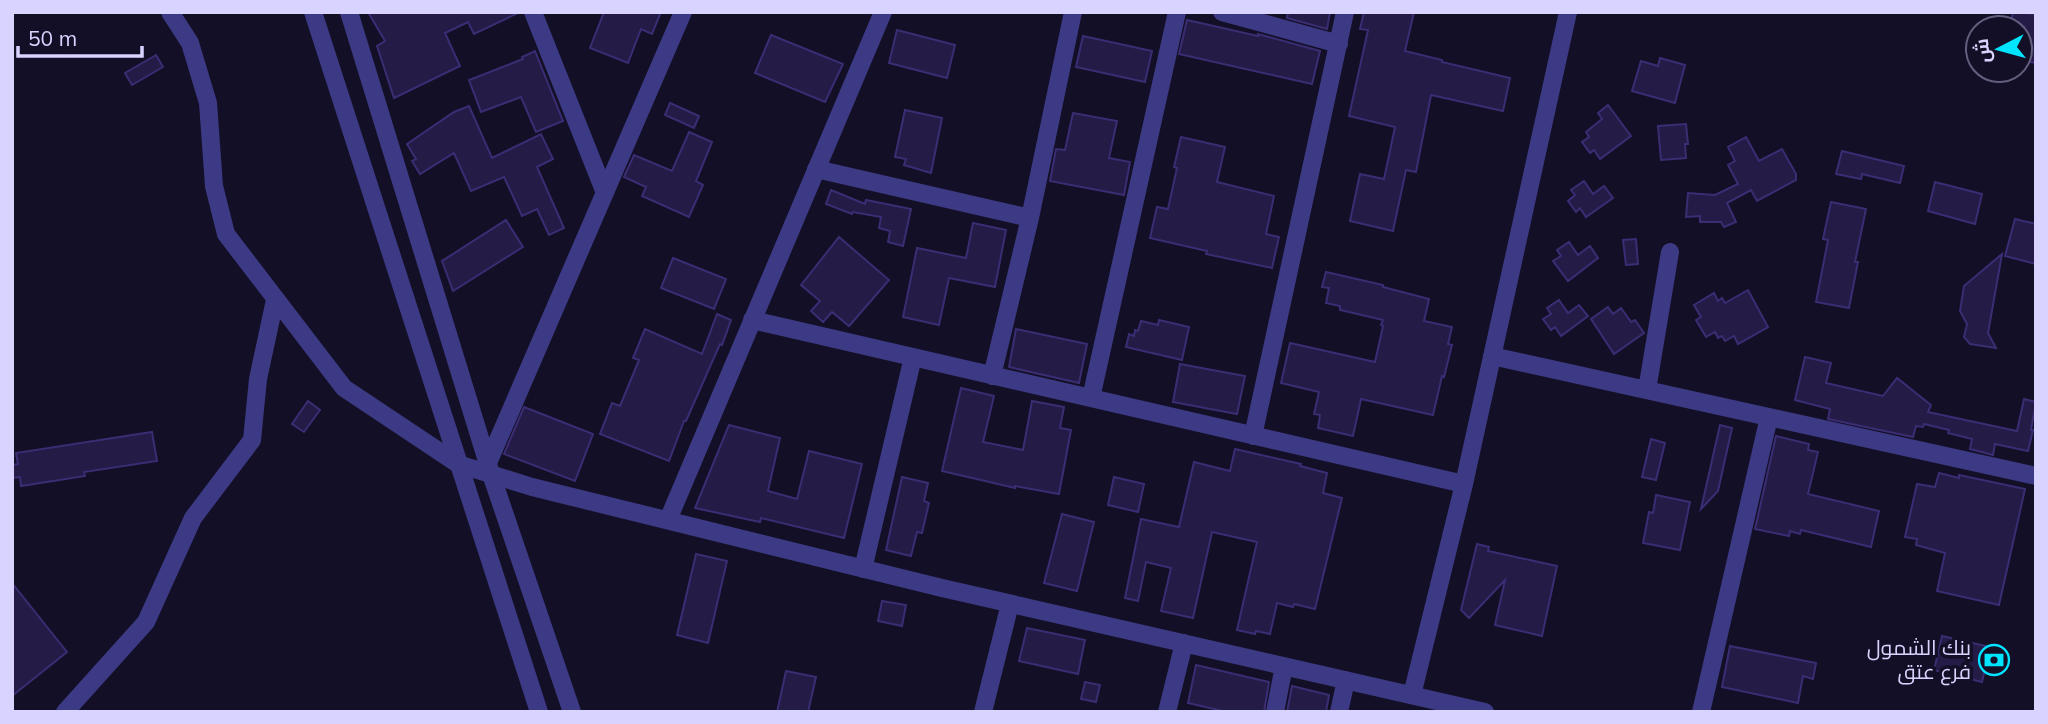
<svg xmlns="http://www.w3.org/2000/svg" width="2048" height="724" font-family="Mulish,Cairo,sans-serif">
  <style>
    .building { fill: #241b47; stroke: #3b2d73; stroke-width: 2 }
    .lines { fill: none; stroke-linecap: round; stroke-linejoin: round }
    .minor { stroke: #3d3a85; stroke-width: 18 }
    .labels { text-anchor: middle; stroke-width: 7; stroke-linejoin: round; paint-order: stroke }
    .poi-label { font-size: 21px; fill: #d9d4ff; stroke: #130f26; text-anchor: end }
  </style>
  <rect width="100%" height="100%" fill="#130f26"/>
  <path class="building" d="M368,12H520L474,34L468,22L445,33L460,66L394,98L377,46L385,41Z
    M604,12H661L652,34L641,29L628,63L590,48Z
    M1288,12H1330L1327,29L1287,18Z
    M1364,12H1414L1405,51L1442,60V62L1510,78L1503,111L1431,95L1416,172L1406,170L1393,231L1350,221L1360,174L1384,179L1395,127L1349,116L1368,30L1360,29Z
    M2013,12L2036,14V63L2020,60V28H2010Z
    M1187,20L1258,36V34L1320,51L1312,84L1179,54Z
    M897,30L955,45L947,78L889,63Z
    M771,35L843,64L825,102L755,73Z
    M1083,36L1152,51L1145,82L1076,67Z
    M535,51L563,121L536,132L521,97L481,112L469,80L523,59L522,57Z
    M156,55L163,67L132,85L125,73Z
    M1660,58L1685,65L1675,103L1632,91L1641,61L1658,66Z
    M670,103L699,116L694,128L665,115Z
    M1608,105L1631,136L1600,159L1594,150L1590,153L1582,142L1589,137L1586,132L1602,119L1598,113Z
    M469,106L492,158L541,134L553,159L537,167L564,228L549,235L537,209L522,216L504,177L471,191L454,153L420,174L412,161L416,159L407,144L454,112Z
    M905,110L942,118L931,173L904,165L906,159L895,157Z
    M1073,113L1117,121L1109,158L1130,162L1124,195L1050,181L1056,149L1065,150Z
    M1686,124L1688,144H1685L1686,158L1661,160L1658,126Z
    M689,132L712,142L696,181L703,185L689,217L642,196L646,187L624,177L634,155L672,171Z
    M1181,137L1225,147L1217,182L1274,196L1266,234L1279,237L1272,268L1206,254L1207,251L1150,238L1157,207L1168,209L1177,168L1174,167Z
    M1746,137L1759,161L1782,149L1796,174V180L1757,201L1751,190L1727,203L1736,222L1724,227L1721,222H1700V216L1686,217L1688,193L1715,195L1738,184L1728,165L1735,161L1728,147Z
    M1842,151L1904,166L1900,183L1862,174L1861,179L1836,174Z
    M1584,181L1593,194L1604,186L1613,198L1586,217L1580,208L1576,212L1568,201L1575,195L1571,190Z
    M1935,182L1982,194L1975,224L1928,211Z
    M831,190L865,204L866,200L911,209L903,246L888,242L890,231L879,228L881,217L853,212L852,214L826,204Z
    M1831,202L1866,209L1855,262H1858L1849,308L1816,302L1828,240L1823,239Z
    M2015,219L2036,224V264L2005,256Z
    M506,220L523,247L453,291L442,261Z
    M973,223L1006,230L995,287L949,278L939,325L903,317L917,248L966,258Z
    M839,237L889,280L849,326L832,312L823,322L811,311L820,301L801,285Z
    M1636,239L1638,264L1626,265L1623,240Z
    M1569,242L1578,255L1590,246L1598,258L1568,281L1553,261L1561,256L1557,250Z
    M2002,254L1988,333L1996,348L1970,344L1964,337L1967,324L1960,311L1964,286Z
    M673,258L726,279L714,309L661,288Z
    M1326,272L1383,285V287L1429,299L1424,321L1452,327L1448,344L1452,345L1444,377L1442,376L1433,415L1361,399L1353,436L1318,428L1320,415L1314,414L1319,392L1281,383L1290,343L1375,362L1383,326L1381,325L1383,320L1340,310V306L1326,303L1329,288L1322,287Z
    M1748,290L1768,327L1738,344L1734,336L1725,341L1722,336L1718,338L1715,332L1706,337L1696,320L1701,317L1694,305L1714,293L1718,301L1722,298L1725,303Z
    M1559,300L1568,313L1579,305L1588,316L1561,336L1555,327L1551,330L1543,319L1551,314L1547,308Z
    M1608,307L1613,314L1621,308L1631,322L1635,320L1644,333L1614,354L1591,319Z
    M717,314L731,320L722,345L720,344L686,421H684L669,461L600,434L612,403L620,406L639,360L633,358L645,329L702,354Z
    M1159,320L1189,327L1182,360L1126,347L1129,334L1134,336L1135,330L1138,331L1141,321L1158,325Z
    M1016,329L1087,344L1079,383L1009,367Z
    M1805,357L1831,363L1826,383L1883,396L1897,378L1931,405L1928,412L2017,431L2024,399L2036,402L2031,430H2033L2028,451L1995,444L1993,455L1970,449L1972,439L1948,433L1949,430L1924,424L1923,427L1916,426L1913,437L1828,419L1830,409L1795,400Z
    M1180,364L1245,376L1237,414L1173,402Z
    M961,388L994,396L983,442L1023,450L1032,401L1064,407L1060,428L1071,430L1059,494L1015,486V488L942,471Z
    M308,401L320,410L304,432L292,424Z
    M524,407L593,434L575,481L504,454Z
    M729,425L780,438L768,491L797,499L809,451L862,464L844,538L761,518L760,522L695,508Z
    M1720,425L1732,428L1718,491L1701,509Z
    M152,432L157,461L84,472L85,476L21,486L20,477L12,478V465L18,464L16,453Z
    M1776,436L1809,444L1808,450L1818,452L1808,494L1879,511L1871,547L1801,530L1800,534L1790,531L1789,536L1755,529Z
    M1651,439L1665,443L1656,480L1642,477Z
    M1235,449L1301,464L1300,466L1327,473L1323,493L1342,498L1315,609L1294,604L1293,607L1277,603L1270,634L1256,631L1255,634L1237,630L1257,542L1212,532L1193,618L1161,611L1171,568L1146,562L1138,601L1125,598L1141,519L1179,527L1194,462L1230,471Z
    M1939,473L1959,478V475L2025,489L1999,605L1937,591L1945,553L1916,545L1917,539L1905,537L1917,484L1935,487Z
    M902,477L928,483L924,501L929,503L922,533L917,532L911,556L886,550Z
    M1114,477L1144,484L1138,512L1108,505Z
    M1656,495L1690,502L1680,550L1643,543L1649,512L1653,513Z
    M1062,514L1094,522L1077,591L1044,583Z
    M1477,544L1489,547L1488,551L1557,566L1542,636L1495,625L1505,580L1469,618L1461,610Z
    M696,554L727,561L708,643L677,635Z
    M12,583L67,652L12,696Z
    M882,601L906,605L902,626L878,621Z
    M1027,628L1085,640L1078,674L1019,661Z
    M1942,636L1990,647L1982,682L1934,670Z
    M1730,646L1816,663L1813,679L1803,676L1798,703L1722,687Z
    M1196,665L1269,682L1264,712H1227L1188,703Z
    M786,671L816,677L808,712H777Z
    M1085,682L1100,685L1096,702L1081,699Z
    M1292,686L1329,695L1326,712H1287Z"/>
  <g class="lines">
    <path class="minor" d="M170,12L190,43L208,103L214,186L226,234L344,388L458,464L532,487L942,588L1485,712
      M313,12L539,712
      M349,12L491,474L572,712
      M533,12L605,193
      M1222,12L1339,44
      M816,169L1030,218
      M752,320L1464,484
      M1492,356L2036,476
      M992,376L1030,218L1073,12
      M1647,390L1670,252
      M1091,398L1177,12
      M1253,436L1345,12
      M488,463L683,12
      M668,520L883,12
      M863,569L913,357
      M1412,695L1464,484L1568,12
      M65,712L146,622L193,518L252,440L258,379L275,300
      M983,712L1010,604
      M1167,712L1184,643
      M1275,712L1284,666
      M1339,712L1346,680
      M1701,712L1769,417"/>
  </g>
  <defs>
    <g id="bank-ring" transform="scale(1.575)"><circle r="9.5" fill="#130f26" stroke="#00e5ff" stroke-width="1.5"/><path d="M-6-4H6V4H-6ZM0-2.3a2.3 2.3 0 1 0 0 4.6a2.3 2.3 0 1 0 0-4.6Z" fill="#00e5ff"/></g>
  </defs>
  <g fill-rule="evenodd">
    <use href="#bank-ring" x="1994" y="660"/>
  </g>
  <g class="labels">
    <g class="poi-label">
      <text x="1971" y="655">بنك الشمول<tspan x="1971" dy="24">فرع عتق</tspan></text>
    </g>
  </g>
  <rect width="2048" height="724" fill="none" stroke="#d9d4ff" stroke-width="28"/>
  <g transform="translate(1999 49) rotate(264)"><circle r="33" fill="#130f26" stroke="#625e7d" stroke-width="2"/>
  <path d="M0-5L12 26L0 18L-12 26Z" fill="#00e5ff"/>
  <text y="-10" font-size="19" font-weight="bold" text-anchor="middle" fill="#d9d4ff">ش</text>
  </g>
  <path d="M18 46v10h124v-10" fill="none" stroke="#d9d4ff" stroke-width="3.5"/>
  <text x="28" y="46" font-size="21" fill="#d9d4ff" stroke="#130f26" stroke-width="5" paint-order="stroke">50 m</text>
</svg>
